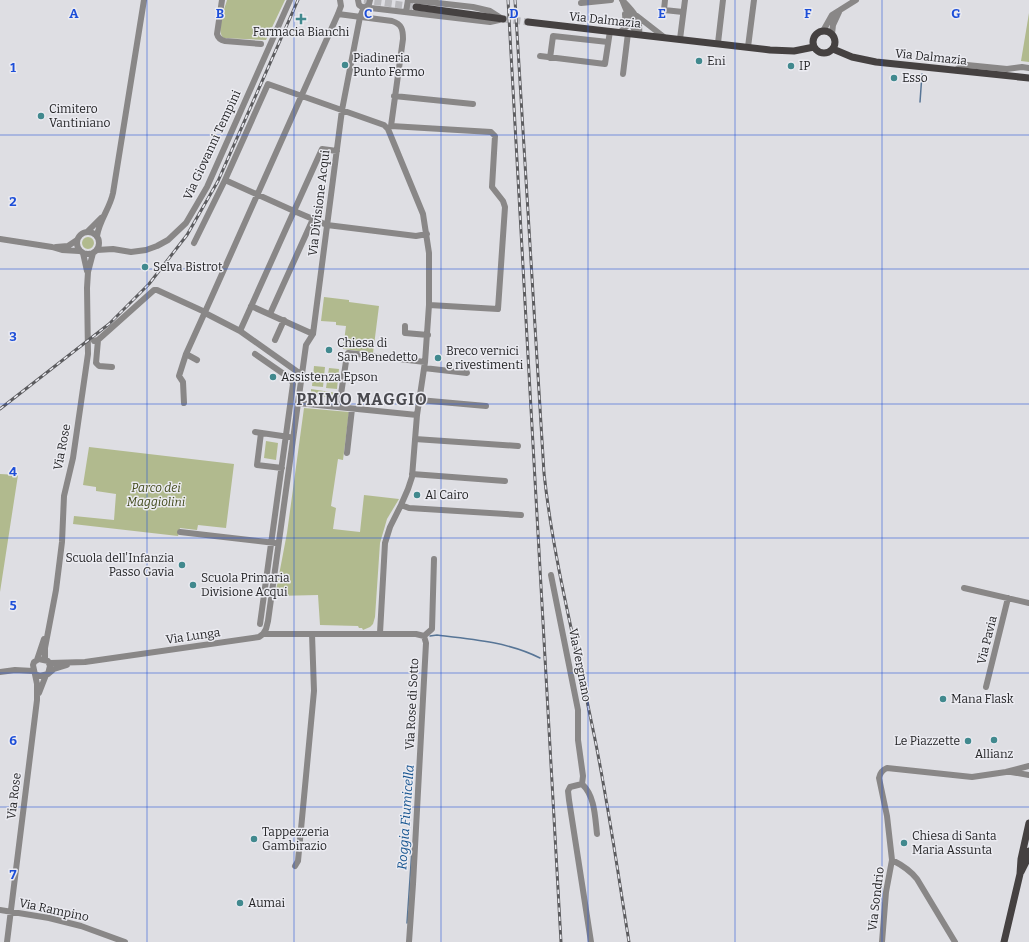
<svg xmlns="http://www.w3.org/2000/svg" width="1029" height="942" font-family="Bitter,serif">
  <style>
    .green { fill: #b1ba8e }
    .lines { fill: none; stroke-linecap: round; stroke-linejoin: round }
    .stream { stroke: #577596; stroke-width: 1.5 }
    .major-tunnel { stroke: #b9b9bd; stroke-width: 7; stroke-dasharray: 7 3.5; stroke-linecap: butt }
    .minor { stroke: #898787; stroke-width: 6 }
    .major { stroke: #454141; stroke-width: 7 }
    .rail-casing { stroke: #5c5c5f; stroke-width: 3 }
    .rail { stroke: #ebebf1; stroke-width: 1.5; stroke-dasharray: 4.5; stroke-linecap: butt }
    .grid { fill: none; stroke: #1d4ed8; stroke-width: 1; stroke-opacity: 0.55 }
    .poi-dot { fill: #41898e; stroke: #ebebf1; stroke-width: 1.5 }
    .labels { text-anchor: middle; stroke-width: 3; stroke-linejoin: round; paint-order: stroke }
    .street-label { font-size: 12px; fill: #252527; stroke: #ebebf1 }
    .poi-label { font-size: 12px; fill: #252527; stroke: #ebebf1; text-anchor: start }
    .park-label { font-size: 12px; font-style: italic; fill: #41491a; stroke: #ebebf1 }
    .water-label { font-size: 13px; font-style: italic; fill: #175590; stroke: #ebebf1 }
    .district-label { font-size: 16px; font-weight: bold; letter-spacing: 1px; fill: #4a4a4f; stroke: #ebebf1 }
    .grid-label { font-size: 13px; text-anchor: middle; font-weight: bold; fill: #1d4ed8; stroke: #ebebf1; stroke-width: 3; stroke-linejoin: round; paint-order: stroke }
  </style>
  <rect width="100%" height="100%" fill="#dedee3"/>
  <path class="green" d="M227,0H285L266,40L223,38C216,28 224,11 227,0Z
    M1029,13V62L1021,61Z
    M82 243a6 6 0 1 1 12 0a6 6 0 1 1-12 0Z
    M324,297L349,300V302L379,306L373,353L343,349L346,326L336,325V322L321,321Z
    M314,366L325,367L323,387L312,386Z
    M329,368L339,369L337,389L326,388Z
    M311,389L337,393L336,398L311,395Z
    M304,408L349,412L343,460L338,459L331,506L336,508L333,529L360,532L364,495L399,499L387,519L380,543L375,617L373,624L370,627L363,630L362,628H359L358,626L320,625L318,595L275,596L287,533Z
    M266,441L278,443L276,460L264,458Z
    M89,447L234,464L226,528L198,525L197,530L180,528L178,536L73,524L74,516L114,520L116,494L96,491V487L83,485Z
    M0,474L18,475L0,592Z"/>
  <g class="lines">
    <path class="stream" d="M924,60V59
      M920,102L922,74
      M430,636L437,635C472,639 508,642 540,658
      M407,923L412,849"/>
    <path class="major-tunnel" d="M364,0L416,7
      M503,19L528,22"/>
    <path class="minor" d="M222,0L217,34C218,38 220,40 225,41L261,44
      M358,0L359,5L362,7L490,22L499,20
      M411,0L473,7L490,11L501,18
      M622,0C632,10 641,19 639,34
      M665,0L664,10L683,12
      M623,2L636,34
      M581,3L611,0
      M366,7L369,4L370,0
      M406,12L408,0
      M338,14L392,21C402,24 403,30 403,39L391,126
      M637,16L664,37
      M823,31L832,15L856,0
      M620,32L626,27L625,14
      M832,34L833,25L840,10
      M680,39L685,0
      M718,43L723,0
      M748,47L754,0
      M540,56L605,64L610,31
      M550,58L553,36L608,42
      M956,70L963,65H967L1007,69L1022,67L1029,68
      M623,74L628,33
      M394,96L473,104
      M388,129L391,126L491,132L495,136L492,187L503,201L505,207L498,309L429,305
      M337,151L322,149L294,211L327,225L416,236L427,234
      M225,180L294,211L240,331
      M77 243a11 11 0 1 1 22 0a11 11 0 1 1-22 0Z
      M87,232L101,218
      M97,236C99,221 110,208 113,193L144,0
      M0,239L52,247L62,250L79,251
      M194,243L225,180L268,84L384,125L388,129L423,214L429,253V305L425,362L417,415L412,477L408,489L401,505L390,527L385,543L380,633
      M56,247L68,246L77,240
      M97,250L113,249L131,252L146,250L157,246L168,240L186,223L207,187L290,0
      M83,253L87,271
      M251,306L313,334
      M270,314L313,219
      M405,326V333L428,335
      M98,340L96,363L99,366L112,367
      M275,340L284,320
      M94,341L98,340L154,290H157L205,312L186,354L179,376L183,382L184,403
      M186,354L197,360
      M255,354L291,379L293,384L260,624
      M424,368L467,373
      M302,375L240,331L207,314L205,312L338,14L341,6L340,0
      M419,400L486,406
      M298,403L417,415
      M339,407L347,355L348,353L425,362
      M255,432L289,437
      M261,433L257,465L282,468
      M415,439L518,446
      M347,453L352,409
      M412,474L505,481
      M401,505L409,508L521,515
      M180,532L275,543
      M551,575L578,710V740L583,776L582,784
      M964,588L1029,603
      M263,634L266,629L268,621L306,345L313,334L342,110L360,17L364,7
      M424,636L432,629L434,559
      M45,659V648L56,590L62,542L64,496L73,458L88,354L87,288L88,272L93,253
      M37,660L44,639
      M50,663L85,662L259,637L263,634H416L424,636
      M0,672L15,670L33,671
      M48,674L54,669L67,665
      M986,687L1008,598
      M39,693L46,675
      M1011,772L1029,775
      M295,866L298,861L314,691L312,634
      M0,910L49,918L81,926L125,942
      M7,942L37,700V684L33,665L34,662L39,659L48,661L50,666L48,674L40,676L35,674
      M409,942L413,884L426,643L424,636
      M591,942L569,800L568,791L570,787L582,784C595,796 595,817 597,834
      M882,942L886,892L892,860
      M955,942L917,879C910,870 902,865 892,860L887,816L879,778C880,773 882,770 887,768L972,777L1006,772L1029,766"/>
    <path class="major" d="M416,7L503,19
      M528,22L770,50L794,51L814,47
      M813 42a11 11 0 1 1 22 0a11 11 0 1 1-22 0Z
      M833,49L852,57L876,62L1029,78
      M1021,872L1027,860L1029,851
      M1004,942L1020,874L1021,859L1029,823"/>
    <g class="rail-casing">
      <path id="rail" d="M508,0L561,942
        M515,0L544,473C553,557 574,638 591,720C607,794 617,868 629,942
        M0,409L109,324L149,284L187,235L218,181L298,0"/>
    </g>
    <use href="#rail" class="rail"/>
  </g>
  <path class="grid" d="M147,0V942M294,0V942M441,0V942M588,0V942M735,0V942M882,0V942M0,135H1029M0,269H1029M0,404H1029M0,538H1029M0,673H1029M0,807H1029"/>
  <g class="poi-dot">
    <path d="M299 13h4v4h4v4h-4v4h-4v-4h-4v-4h4z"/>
    <circle cx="699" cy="61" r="4"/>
    <circle cx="345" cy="65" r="4"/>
    <circle cx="791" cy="66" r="4"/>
    <circle cx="894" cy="78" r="4"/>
    <circle cx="41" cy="116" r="4"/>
    <circle cx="145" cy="267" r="4"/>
    <circle cx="329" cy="350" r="4"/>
    <circle cx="438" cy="358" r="4"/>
    <circle cx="273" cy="377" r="4"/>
    <circle cx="417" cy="495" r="4"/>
    <circle cx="182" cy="565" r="4"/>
    <circle cx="193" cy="585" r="4"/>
    <circle cx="943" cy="699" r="4"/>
    <circle cx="994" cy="740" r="4"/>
    <circle cx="968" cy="741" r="4"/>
    <circle cx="254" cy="839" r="4"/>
    <circle cx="904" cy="843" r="4"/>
    <circle cx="240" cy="903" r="4"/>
  </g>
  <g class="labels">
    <g class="street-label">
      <text transform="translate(605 20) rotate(6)" y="4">Via Dalmazia</text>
      <text transform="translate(931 57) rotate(6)" y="4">Via Dalmazia</text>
      <text transform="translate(212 145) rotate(-65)" y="4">Via Giovanni Tempini</text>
      <text transform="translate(319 203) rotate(-83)" y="4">Via Divisione Acqui</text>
      <text transform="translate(62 447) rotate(-79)" y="4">Via Rose</text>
      <text transform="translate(193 636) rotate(-8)" y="4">Via Lunga</text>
      <text transform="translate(987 640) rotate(-76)" y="4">Via Pavia</text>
      <text transform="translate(580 665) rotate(79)" y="4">Via Vergnano</text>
      <text transform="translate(412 704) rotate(-87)" y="4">Via Rose di Sotto</text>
      <text transform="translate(14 796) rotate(-83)" y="4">Via Rose</text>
      <text transform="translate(876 899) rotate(-83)" y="4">Via Sondrio</text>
      <text transform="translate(54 910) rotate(12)" y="4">Via Rampino</text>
    </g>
    <g class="poi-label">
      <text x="301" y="36" text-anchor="middle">Farmacia Bianchi</text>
      <text x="353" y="62">Piadineria<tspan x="353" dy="14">Punto Fermo</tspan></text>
      <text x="707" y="65">Eni</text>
      <text x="799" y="70">IP</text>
      <text x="902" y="82">Esso</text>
      <text x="49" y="113">Cimitero<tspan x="49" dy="14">Vantiniano</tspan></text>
      <text x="153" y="271">Selva Bistrot</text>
      <text x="337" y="347">Chiesa di<tspan x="337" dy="14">San Benedetto</tspan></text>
      <text x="446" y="355">Breco vernici<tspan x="446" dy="14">e rivestimenti</tspan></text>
      <text x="281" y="381">Assistenza Epson</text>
      <text x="425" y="499">Al Cairo</text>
      <text x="174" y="562" text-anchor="end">Scuola dell'Infanzia<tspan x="174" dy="14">Passo Gavia</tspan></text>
      <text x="201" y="582">Scuola Primaria<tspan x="201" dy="14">Divisione Acqui</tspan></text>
      <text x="951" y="703">Mana Flask</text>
      <text x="960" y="745" text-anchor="end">Le Piazzette</text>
      <text x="994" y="758" text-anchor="middle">Allianz</text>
      <text x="262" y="836">Tappezzeria<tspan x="262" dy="14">Gambirazio</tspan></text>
      <text x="912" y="840">Chiesa di Santa<tspan x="912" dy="14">Maria Assunta</tspan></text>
      <text x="248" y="907">Aumai</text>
    </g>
    <g class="park-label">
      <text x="156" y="492">Parco dei<tspan x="156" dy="14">Maggiolini</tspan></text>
    </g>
    <g class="water-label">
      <text transform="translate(405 817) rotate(-86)" y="5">Roggia Fiumicella</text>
    </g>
    <g class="district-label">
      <text x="362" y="405">PRIMO MAGGIO</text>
    </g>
  </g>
  <g class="grid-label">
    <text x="74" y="18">A</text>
    <text x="220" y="18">B</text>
    <text x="368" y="18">C</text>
    <text x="514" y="18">D</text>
    <text x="662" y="18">E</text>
    <text x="808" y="18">F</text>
    <text x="956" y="18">G</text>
    <text x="13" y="72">1</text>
    <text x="13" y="206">2</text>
    <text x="13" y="341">3</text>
    <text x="13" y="476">4</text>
    <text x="13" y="610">5</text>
    <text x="13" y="745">6</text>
    <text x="13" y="879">7</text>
  </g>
</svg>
